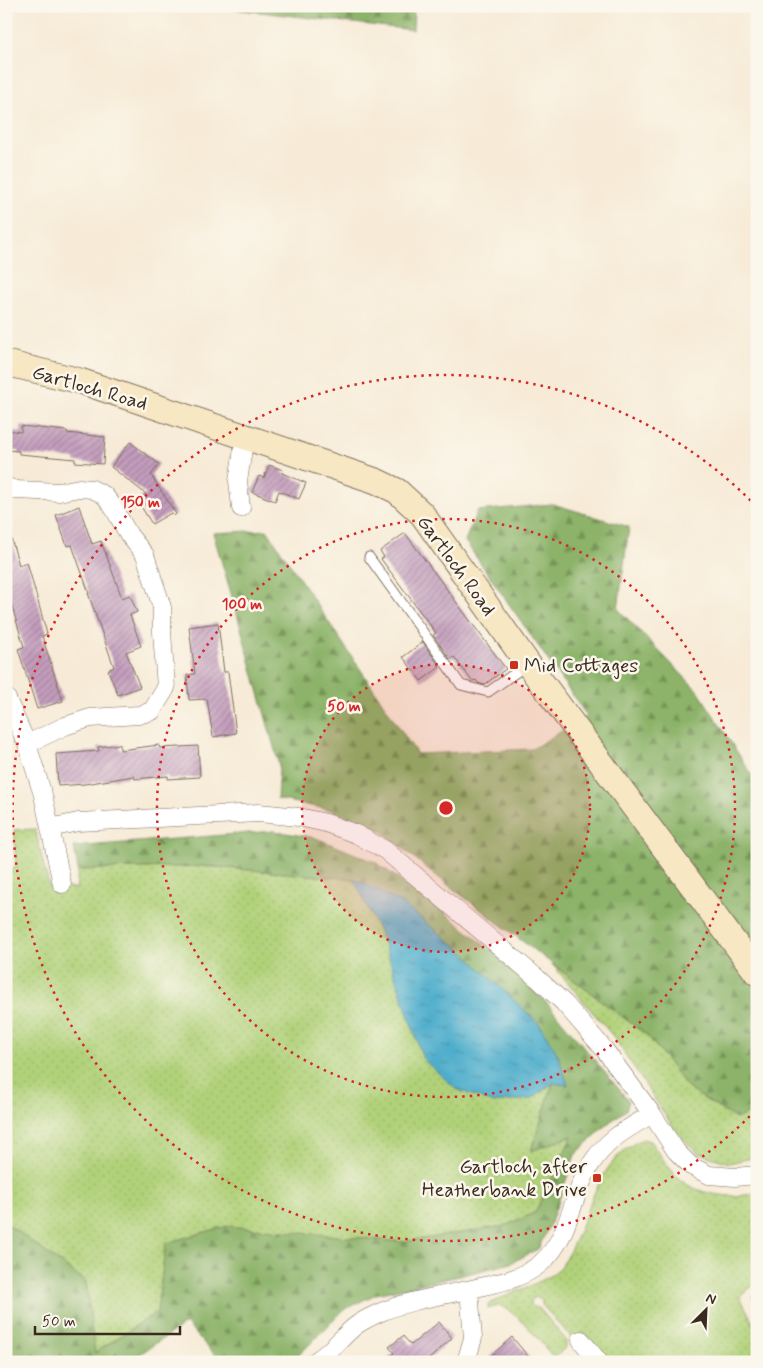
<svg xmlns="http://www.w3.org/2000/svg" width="763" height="1368" font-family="Mynerve,sans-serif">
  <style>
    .grass { fill: url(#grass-dots); stroke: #767e4c }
    .forest { fill: url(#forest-firs); stroke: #646e44 }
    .water { fill: url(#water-ripples); stroke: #446c75 }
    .building { fill: url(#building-hatch) }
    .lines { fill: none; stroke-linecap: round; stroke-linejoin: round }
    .service-casing { stroke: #7d6e5f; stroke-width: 11 }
    .minor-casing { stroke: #7d6e5f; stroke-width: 19 }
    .secondary-casing { stroke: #7d6e5f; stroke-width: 27 }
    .service { stroke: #fff; stroke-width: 9 }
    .minor { stroke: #fff; stroke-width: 18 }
    .secondary { stroke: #f7e8c3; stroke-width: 25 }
    .ring { fill: none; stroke: #d62828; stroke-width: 2.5; stroke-dasharray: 2.5 5 }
    .poi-dot { fill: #c8321e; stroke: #fbf7ec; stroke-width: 2 }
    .labels { text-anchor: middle; stroke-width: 5; stroke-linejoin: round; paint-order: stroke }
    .street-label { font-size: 20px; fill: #3b2a1e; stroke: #fbf7ec }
    .poi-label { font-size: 20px; fill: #3b2a1e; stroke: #fbf7ec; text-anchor: start }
    .centre { fill: #d62828; stroke: #fbf7ec; stroke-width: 2.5 }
    .ring-label { font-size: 15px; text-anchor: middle; font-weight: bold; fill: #d62828; stroke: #fbf7ec; stroke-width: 5; stroke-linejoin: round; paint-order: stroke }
  </style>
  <defs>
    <pattern id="grass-dots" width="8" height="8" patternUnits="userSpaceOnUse" patternTransform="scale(1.25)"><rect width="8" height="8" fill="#b1d179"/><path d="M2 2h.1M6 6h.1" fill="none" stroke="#99b468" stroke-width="1.8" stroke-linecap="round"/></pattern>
    <pattern id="forest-firs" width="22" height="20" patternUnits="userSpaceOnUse" patternTransform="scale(1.25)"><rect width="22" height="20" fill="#8cb369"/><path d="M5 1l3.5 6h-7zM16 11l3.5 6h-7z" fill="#749256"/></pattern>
    <pattern id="water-ripples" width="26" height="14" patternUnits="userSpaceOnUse" patternTransform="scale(1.25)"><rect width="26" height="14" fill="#4dadcc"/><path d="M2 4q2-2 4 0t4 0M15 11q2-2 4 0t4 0" fill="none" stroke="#418da5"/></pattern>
    <pattern id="building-hatch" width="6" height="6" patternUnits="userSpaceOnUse" patternTransform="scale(1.25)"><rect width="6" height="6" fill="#c39dbd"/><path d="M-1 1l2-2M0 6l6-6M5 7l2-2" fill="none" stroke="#a08099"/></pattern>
  </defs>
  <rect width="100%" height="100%" fill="#fbf7ec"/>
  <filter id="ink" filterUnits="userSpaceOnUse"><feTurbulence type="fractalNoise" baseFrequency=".02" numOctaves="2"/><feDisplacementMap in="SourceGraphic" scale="10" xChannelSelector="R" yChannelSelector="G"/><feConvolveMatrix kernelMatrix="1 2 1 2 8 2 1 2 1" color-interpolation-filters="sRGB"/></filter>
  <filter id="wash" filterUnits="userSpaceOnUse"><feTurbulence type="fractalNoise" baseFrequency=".0096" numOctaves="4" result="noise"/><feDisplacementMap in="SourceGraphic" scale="20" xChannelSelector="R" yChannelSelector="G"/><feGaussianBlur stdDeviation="1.12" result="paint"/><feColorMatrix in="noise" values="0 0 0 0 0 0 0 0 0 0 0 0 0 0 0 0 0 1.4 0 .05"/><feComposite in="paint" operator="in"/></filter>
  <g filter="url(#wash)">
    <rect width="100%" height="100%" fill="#f7ebd7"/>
    <path class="grass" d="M35,829L49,886L76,889L78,870L203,866L354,879L383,940L400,987L531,1099L553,1083L531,1151L573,1136L535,1213L504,1226L404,1242L227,1226L166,1243L157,1312L94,1353L86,1282L6,1223V868H16L14,830Z
      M551,963L648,1036L689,1089L736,1119L757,1109V1157L729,1163L698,1153L677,1133L613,1036Z
      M643,1139L650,1141C660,1154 670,1171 682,1181C699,1195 737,1200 757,1192V1282L740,1297L757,1330V1361L664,1362L663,1360L661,1362H610L584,1332L572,1342L570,1336L542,1305V1299L536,1297L532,1299L530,1303L533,1307L539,1308L566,1340V1347L554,1358C538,1340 522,1315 499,1305L488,1309V1305C506,1293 547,1283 559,1268C591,1226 589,1163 643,1139Z"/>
    <path class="forest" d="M208,6H414L413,30Z
      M553,504L629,527L618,609L698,691L757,783V1109L736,1119L689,1089L648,1036L448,885L380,830L331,810L277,799L279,765L233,600L213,533L267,530L417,754L532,749L587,716L465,541L477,511Z
      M274,831L316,838L375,862L439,908L494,953L546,1002L629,1101L626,1110L607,1124L575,1155L551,1222L538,1249L511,1263L455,1277L376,1294L345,1309L296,1358L287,1362H221L186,1323L134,1358V1362H8L6,1361V1223L86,1282L95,1353L157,1312L166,1243L227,1226L404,1242L504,1226L535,1213L572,1136L531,1151L553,1083L567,1085L539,1024L461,950L401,903L354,879L203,866L78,870L74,847Z"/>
    <path class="water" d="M354,879L401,903L461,950L539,1024L557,1053L568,1085L553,1083L531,1099L493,1103L456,1089L423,1059L383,940Z"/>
    <g id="blocks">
      <path class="building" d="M21,426L67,431V433L105,437L103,464L75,462V459L19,454V451L6,450V430L21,432Z
        M130,442L159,464L151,475L176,514L174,516L171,513L152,524L137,500L146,494L111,467Z
        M269,465L283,470L282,473L306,483L299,499L279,491L275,501L252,492L259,476L264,478Z
        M79,506L92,544L101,541L122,598L130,595L137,612L130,615L141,646L126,652L140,687L118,695L108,670L114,667L88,593H89L72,545L67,546L56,515Z
        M405,533L506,669L484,685L478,683L476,680L472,681L454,657L450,659L433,635L436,633L381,559L384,557L380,551Z
        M10,535L19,565L27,562L47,634L42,636L63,701L37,709L18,649L24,647L6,586V536Z
        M218,623L224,672H228L236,733L213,737L207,699L189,700L187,675L195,674L189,627Z
        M423,642L440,667L421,681L403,657Z
        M120,744V750L159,745L160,748L198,746L200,777L168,779V776L135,779L134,776L85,784L58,786L56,754L99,751L98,747Z
        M439,1322L452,1338L426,1362H384L394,1353L389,1347L403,1336L411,1345Z
        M512,1337L533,1362H484Z"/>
    </g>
  </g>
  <g filter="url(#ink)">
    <use href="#blocks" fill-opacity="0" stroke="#7d6e5f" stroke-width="1"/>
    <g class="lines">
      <g class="service-casing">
        <path id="service" d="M369,557L461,685L488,692L528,664
          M756,1296L757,1299"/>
      </g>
      <g class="minor-casing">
        <path id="minor" d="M6,487L17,490L59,492L79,488L92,489L104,495L112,505L129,535L145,555L162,607V632L166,688L152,711L139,715L90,718L65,726L27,744
          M241,508L238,481L245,436
          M6,697L27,744L43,795L62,884
          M50,828L78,822L259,813L299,817L326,823L356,834L385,850L537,978L564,1003L604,1049L652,1114L676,1151L691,1166L709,1175L735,1177L757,1175
          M581,1340L599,1362
          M314,1362C330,1353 341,1338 354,1327C361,1321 372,1316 381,1312C412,1299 448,1295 480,1287C502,1282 523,1278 540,1264C571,1238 570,1197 591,1164C608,1138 627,1129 652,1114
          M466,1362L473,1338L469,1290"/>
      </g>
      <g class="secondary-casing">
        <path id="secondary" d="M6,363L80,381L376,481L397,491L422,514L528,664L757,973"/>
      </g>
      <use href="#service" class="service"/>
      <use href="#minor" class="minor"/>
      <use href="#secondary" class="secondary"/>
    </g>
  </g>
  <circle cx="446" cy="808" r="144" fill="#d62828" fill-opacity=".12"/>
  <g class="ring">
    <circle cx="446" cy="808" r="144"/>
    <circle cx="446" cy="808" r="289"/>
    <path d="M755 1111A433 433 0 1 1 755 505"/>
  </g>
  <g class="poi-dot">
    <rect x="509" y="660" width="10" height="10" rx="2.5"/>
    <rect x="592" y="1173" width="10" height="10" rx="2.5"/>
  </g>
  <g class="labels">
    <g class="street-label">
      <text transform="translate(90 387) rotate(16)" y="7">Gartloch Road</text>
      <text transform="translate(457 565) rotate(54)" y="7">Gartloch Road</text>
    </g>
    <g class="poi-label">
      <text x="524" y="672">Mid Cottages</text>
      <text x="587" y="1173" text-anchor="end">Gartloch, after<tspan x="587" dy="23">Heatherbank Drive</tspan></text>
    </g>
  </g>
  <circle cx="446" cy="808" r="8" class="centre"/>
  <g class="ring-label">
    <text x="140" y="507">150 m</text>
    <text x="242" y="609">100 m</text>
    <text x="344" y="711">50 m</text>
  </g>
  <rect width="763" height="1368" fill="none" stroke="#fbf7ec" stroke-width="25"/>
  <g transform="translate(706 1310) rotate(24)" stroke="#fbf7ec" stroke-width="4" paint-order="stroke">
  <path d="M0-4L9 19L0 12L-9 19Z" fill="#3b2a1e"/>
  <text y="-8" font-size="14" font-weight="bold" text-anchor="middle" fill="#3b2a1e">N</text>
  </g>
  <path d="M35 1326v8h145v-8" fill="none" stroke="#3b2a1e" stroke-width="2.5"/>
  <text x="42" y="1326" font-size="15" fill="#3b2a1e" stroke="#fbf7ec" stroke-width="4" paint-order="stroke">50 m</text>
</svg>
